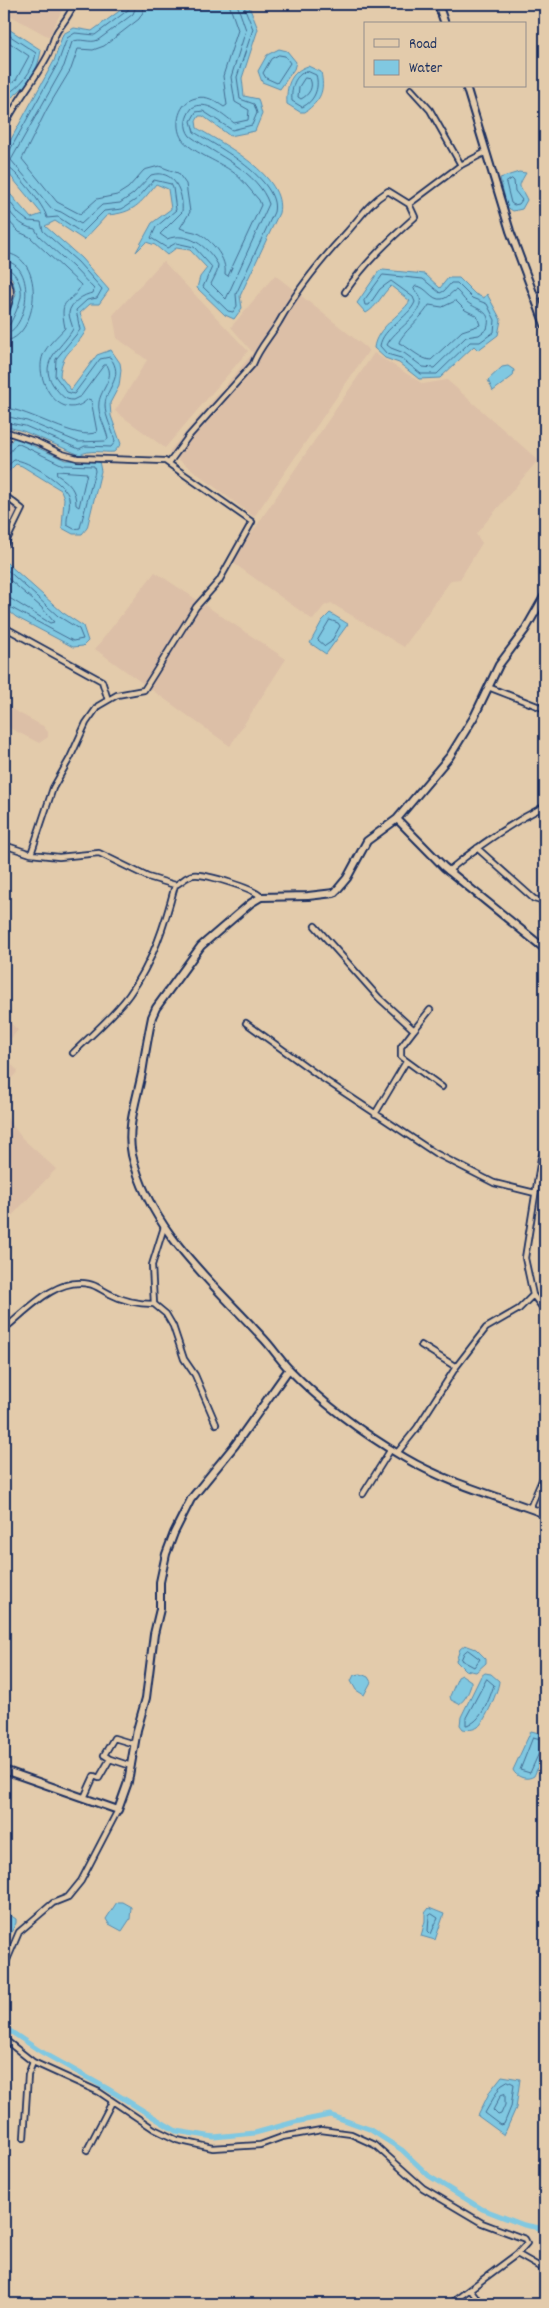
<svg xmlns="http://www.w3.org/2000/svg" width="549" height="2308" font-family="Dekko,sans-serif">
  <style>
    .built { fill: #dcbfa7 }
    .water { fill: #80c8e1; stroke: #588bad }
    .lines { fill: none; stroke-linecap: round; stroke-linejoin: round }
    .shore { stroke: #436c92; stroke-width: 1 }
    .canal { stroke: #80c8e1; stroke-width: 5 }
    .street-casing { stroke: #1b2f5e; stroke-width: 8 }
    .secondary-casing { stroke: #1b2f5e; stroke-width: 10 }
    .street { stroke: #e3cbab; stroke-width: 4.5 }
    .secondary { stroke: #e3cbab; stroke-width: 6 }
  </style>
  <rect width="100%" height="100%" fill="#e3cbab"/>
  <filter id="ink" filterUnits="userSpaceOnUse"><feTurbulence type="fractalNoise" baseFrequency=".02" numOctaves="2"/><feDisplacementMap in="SourceGraphic" scale="10" xChannelSelector="R" yChannelSelector="G"/><feConvolveMatrix kernelMatrix="1 2 1 2 8 2 1 2 1" color-interpolation-filters="sRGB"/></filter>
  <g filter="url(#ink)">
    <path class="built" d="M4,4H65L49,37L4,12Z
      M163,261L248,351L165,448L115,411L147,360L117,338L113,315Z
      M275,275L369,350L254,517L169,452L253,353L231,327Z
      M374,353L423,384L447,380L538,460L476,534L482,543L460,579L451,580L404,647L331,603L324,606L313,620L232,562Z
      M4,498L19,510L4,541Z
      M155,572L286,659L230,746L95,649Z
      M4,705L43,726L48,732V737L39,743L4,725Z
      M4,1017L18,1030L4,1047Z
      M4,1057L18,1071L4,1087Z
      M4,1114L22,1138L56,1169L4,1224Z"/>
    <path class="water" d="M129,4H248L258,29L242,78L244,96L258,99L262,114L255,131L230,136L203,116H199L196,121L197,128C223,144 287,176 279,213L240,296L242,308L234,319L225,315L197,288L200,277L207,268L190,250L176,248L167,255L155,245L146,242L136,252L152,223L171,209L168,189L156,184C140,204 134,213 107,215L84,240L55,221L45,226L81,258L109,290L99,304H90L80,313L86,330C76,350 61,351 60,376L71,390L97,355L111,350L120,363L121,370L119,386L110,403L111,416L121,444L114,452C103,453 89,449 80,455L23,431L4,426V328L16,294L12,278L4,271V187L31,218L42,214L4,168V152L54,61L63,34L74,28L92,31Z
      M4,26L41,50C38,73 25,89 6,101L4,100Z
      M279,49L287,51L296,62L294,69L280,89L262,82L258,71L267,55Z
      M308,66L321,72C325,91 321,100 305,112H300L287,104C286,86 290,72 308,66Z
      M519,172L526,173C516,190 520,184 527,200L522,209L513,211L507,207L500,178Z
      M383,270L425,274L440,288L448,278H459L475,294L484,298L487,294L501,320L498,335L478,350L474,346L440,378L419,379L399,363L385,358L374,348C376,328 400,316 410,301L391,286C382,294 377,307 366,313L357,303L379,271Z
      M508,366L514,370L513,376L493,391L488,380L502,367Z
      M14,437L65,460L99,461L101,471L87,528L82,534H73L62,528L64,498L61,490L22,466L16,464L4,476V451Z
      M4,562L7,563L62,612L83,626L88,641L83,646L73,647L16,617L4,607Z
      M330,613L348,624L326,654L310,643L322,621Z
      M465,1645L476,1649L486,1659V1663L476,1672L465,1670L456,1661L460,1649Z
      M485,1673L491,1674L499,1681C499,1689 485,1722 478,1727C473,1730 468,1730 463,1729L460,1725L461,1717L481,1676Z
      M361,1674L368,1677L371,1682L364,1695L356,1690L351,1681L354,1675Z
      M462,1675L471,1681C472,1687 465,1701 459,1704L451,1700L450,1696L458,1677Z
      M531,1731L543,1734V1756L534,1776C527,1781 516,1777 513,1770Z
      M117,1902H122L131,1907L130,1919L122,1931L109,1924L106,1919Z
      M429,1908L444,1914L435,1940L421,1936L425,1921V1913Z
      M4,1911L16,1919V1923L4,1946Z
      M502,2076L520,2079L516,2108L504,2135L478,2116L490,2091Z"/>
    <g class="lines">
      <path class="shore" d="M137,4L133,14L98,40C90,44 80,37 72,42L64,66L11,160L52,209L61,212L81,224L102,205L120,203L133,194L151,175C174,168 184,193 182,212L160,234L167,239C187,231 208,246 218,265L217,272L211,284L226,299L269,204C258,171 216,155 190,136C183,127 185,117 192,108C206,99 223,114 234,123L248,120L249,110L235,102L231,77L246,30L237,4
        M144,4L143,12L139,19L104,46L93,50L78,49L71,69L47,109L22,159L57,202L80,214L97,199L117,195L128,188L144,170L159,166L178,173L186,184L190,212L180,228C186,231 194,231 200,234C213,242 227,259 225,274L228,276L261,205L259,200C250,190 241,177 230,170C217,161 190,151 182,139C173,125 179,101 196,98C207,95 215,101 224,107L227,105L223,76L238,30L229,4
        M4,32L36,53C33,72 20,87 4,96
        M4,39L29,56L16,80L4,89
        M279,55L285,56L290,63L277,83L266,78L263,73L271,59Z
        M307,71L316,75C320,88 314,102 302,107L292,101C291,88 294,75 307,71Z
        M305,78L310,79C314,87 309,95 301,99L298,97L299,87Z
        M4,153L10,150L58,63L67,38L75,33L95,35L128,10L130,4
        M4,165C14,167 46,208 47,218L58,217L82,233L104,211L122,209L137,199L154,180L171,184L173,188L176,210L156,227L151,238L167,248L176,243L194,247L212,267L203,287L228,311L233,312L237,306L236,294L274,212C281,180 217,146 194,132L191,121L196,112L203,111L232,130L252,125L257,113L254,104L240,99L237,77L253,29L243,4
        M512,179L514,181L515,191L522,200L519,204L514,205L511,203L506,183Z
        M4,194L19,214L28,221L41,222L43,231L78,262L102,289L97,298L87,300L76,310L80,330L56,359L55,376L67,392L74,394L100,359L110,357C125,378 106,386 105,405C105,418 113,429 115,442L111,447L85,446L79,449L25,426L4,422
        M4,204C12,215 20,227 35,229L39,236L73,267L94,289L93,293C84,294 70,303 69,313C69,318 72,324 73,329C61,350 34,363 57,390C62,396 65,400 73,400L81,396L104,365H107C115,378 101,389 99,402C97,415 106,427 108,439L105,441L78,442L27,421L4,416
        M4,216L19,232L30,237L81,285C71,307 58,294 65,328C58,336 47,345 43,355C33,381 62,425 88,399L91,400L97,432C78,442 29,409 4,408
        M4,253C48,255 38,340 4,341
        M4,261C38,263 28,332 4,334
        M4,267C15,269 23,286 21,297C19,306 14,316 10,324L4,328
        M383,275L423,279L440,293L444,291L451,283H457L472,298L487,304L495,320L494,332L480,342H470L437,374H421L401,358L387,354L380,346C383,327 408,319 415,302L413,297L391,281L380,289L369,305H365L364,301Z
        M416,286C427,286 431,301 442,299C448,298 451,292 456,290C461,294 463,299 467,302C478,311 493,310 487,329L479,335L466,337L434,368L423,367L404,353L391,348L387,345C394,329 424,316 420,297L414,289Z
        M456,301L465,310L477,316L480,325L462,331L431,360C421,360 409,347 399,343C400,335 423,317 429,305L442,307Z
        M4,455L9,453L17,443L63,465L94,466L95,471L80,528L74,529L67,525C66,516 71,507 69,498C68,485 26,459 14,460L4,469
        M57,471L87,473L79,507L76,505C76,490 70,483 57,475Z
        M4,567L58,616L79,629L83,639L73,641L4,604
        M4,575L41,607L54,622L50,623L11,599L4,598
        M330,620L338,623L340,626L331,642L325,646L318,640Z
        M468,1650L480,1659L474,1667L461,1660L464,1653Z
        M487,1679L494,1685C490,1697 481,1724 466,1725V1718Z
        M545,1740L533,1737L520,1770L530,1773L539,1753L545,1751
        M432,1914L438,1918L431,1934L428,1931L429,1916Z
        M508,2081L514,2084L511,2107L504,2124L501,2125L485,2113L501,2085Z
        M505,2094V2105L501,2114L498,2115L493,2110L501,2095Z"/>
      <path class="canal" d="M4,2027L40,2051L108,2089L176,2131L214,2137L255,2133L295,2122L330,2115L369,2129L402,2150L429,2176L482,2209L524,2225L545,2229"/>
      <g class="street-casing">
        <path id="street" d="M411,89L430,110L461,165
          M4,127C16,101 35,80 48,55C52,47 53,37 58,30C66,19 69,16 74,4
          M409,204L461,165L486,152
          M4,279C16,287 9,304 4,315
          M534,298L545,293
          M4,431L37,442L62,454L77,458L165,461L252,522L219,581L196,607L144,690L117,695L98,706L86,723L70,758L53,788L31,854L4,845
          M169,463L188,437L253,364C259,348 270,337 279,322C298,288 321,260 348,231C363,214 368,204 388,191L409,204L415,217C389,240 365,263 345,292
          M4,495L22,509L4,546
          M4,627L102,681L108,700
          M488,687L545,709
          M477,848L534,899L541,901L545,896
          M31,854L59,857L99,853L148,877L175,885C181,883 186,876 193,875C203,873 256,889 261,897
          M448,871C478,846 511,823 545,806
          M315,926L379,998L414,1030L401,1047V1057L442,1087
          M246,1023L322,1078L435,1153L494,1183L535,1193
          M414,1030L430,1010
          M73,1053C92,1034 113,1017 129,995C153,962 165,924 175,885
          M375,1114L406,1062
          M164,1227L152,1265L154,1304L166,1314L173,1326L184,1359L195,1375L216,1424
          M533,1295L545,1311
          M4,1326L9,1325C30,1307 58,1277 89,1284C96,1285 103,1291 110,1294C125,1302 138,1304 154,1304
          M456,1367L486,1328L519,1309L533,1295L525,1258L541,1158L545,1147
          M397,1453L417,1428L456,1367L421,1345
          M363,1494L391,1449
          M530,1508L545,1473
          M110,1759L104,1755L114,1738L134,1744
          M84,1798L94,1776L99,1778L110,1759L131,1766
          M541,1893L545,1879
          M4,1967L19,1932L53,1903L68,1897L81,1881L118,1810
          M4,2039L33,2062L99,2092L154,2129L177,2140L213,2148L260,2145L282,2137L321,2130L351,2134L375,2145L423,2188L482,2223L525,2239L527,2243L517,2254L450,2304
          M24,2138L28,2075L33,2062
          M87,2150L112,2102
          M517,2254L545,2270
          M470,2289L481,2304"/>
      </g>
      <g class="secondary-casing">
        <path id="secondary" d="M438,4L445,24
          M466,86L510,231L545,325
          M545,595L525,630L499,665L474,717L450,756L397,819L367,841L347,878L337,890L334,893L308,896L261,897L251,903L201,946L156,1008L152,1017C148,1036 145,1054 142,1073C137,1099 126,1127 132,1155C150,1231 212,1282 262,1337C272,1347 279,1359 289,1369C322,1403 364,1434 405,1458C449,1484 498,1496 545,1514
          M397,819L444,867L545,949
          M4,1770L118,1810L128,1782L137,1730L146,1698L154,1634L160,1609V1582L166,1554L174,1533L191,1499L235,1445L289,1369"/>
      </g>
      <use href="#street" class="street"/>
      <use href="#secondary" class="secondary"/>
    </g>
  </g>
  <rect width="549" height="2308" fill="none" stroke="#e3cbab" stroke-width="20"/>
  <rect x="10" y="10" width="529" height="2288" fill="none" stroke="#1b2f5e" stroke-width="2" filter="url(#ink)"/>
  <rect x="364" y="22" width="162" height="65" fill="#e3cbab" stroke="#938d8c"/>
  <rect x="374" y="39" width="25" height="8" fill="#e3cbab" stroke="#938d8c"/>
  <text x="409" y="48" font-size="15" fill="#1b2f5e">Road</text>
  <rect x="374" y="60" width="25" height="15" fill="#80c8e1" stroke="#938d8c"/>
  <text x="409" y="72" font-size="15" fill="#1b2f5e">Water</text>
</svg>
